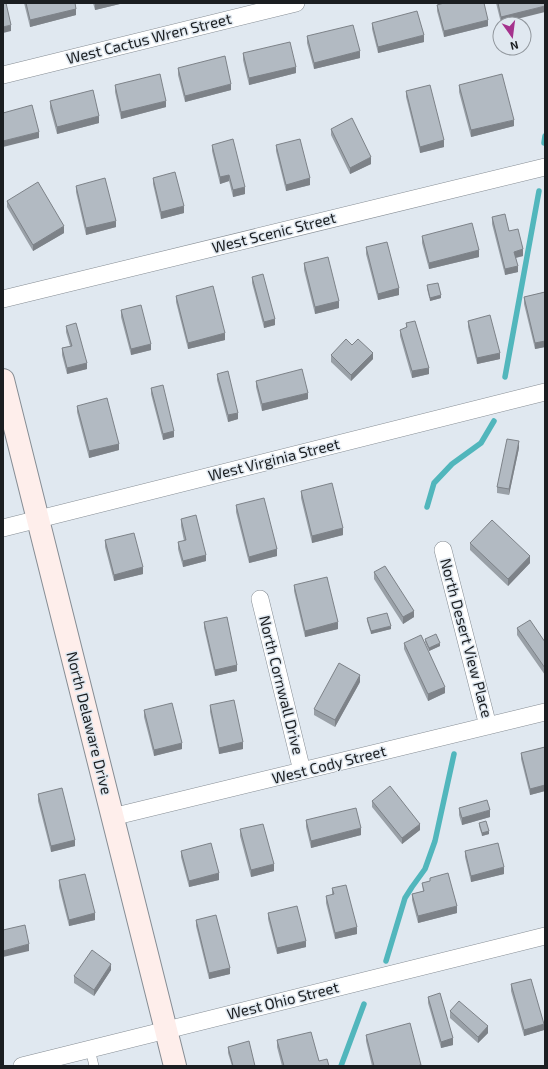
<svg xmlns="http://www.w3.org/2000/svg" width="548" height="1069" font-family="'Exo 2',sans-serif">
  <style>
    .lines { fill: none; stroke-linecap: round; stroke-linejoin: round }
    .stream { stroke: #51b6bc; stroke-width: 5.5 }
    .lane-casing { stroke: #868d94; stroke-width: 10 }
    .street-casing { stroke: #868d94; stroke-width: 18 }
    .secondary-casing { stroke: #868d94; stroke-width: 24 }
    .lane { stroke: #fff; stroke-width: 9 }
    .street { stroke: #fff; stroke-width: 17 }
    .secondary { stroke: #feeeeb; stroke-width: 22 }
    .wall { fill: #99a0a7 }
    .shaded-wall { fill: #7d8288 }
    .building { fill: #b2bac2; stroke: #7d8288 }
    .labels { text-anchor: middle; stroke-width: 3; stroke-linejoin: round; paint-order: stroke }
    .street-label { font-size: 15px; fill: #1b1e21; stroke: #e0e8f0 }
  </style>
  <rect width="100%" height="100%" fill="#e0e8f0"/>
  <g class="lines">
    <path class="stream" d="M544,143L545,136
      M505,377L539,191
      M427,507L434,483L452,464L481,443L494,421
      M386,961L405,898L412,887L425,869L435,841L454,754
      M341,1066L364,1004"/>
    <g class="lane-casing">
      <path id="lane" d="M90,1049L94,1066"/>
    </g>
    <g class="street-casing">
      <path id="street" d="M3,75L296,3
        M3,299L545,167
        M3,528L545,392
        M443,550L488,726
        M260,599L302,771
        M112,817L545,712
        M22,1066L545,936"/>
    </g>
    <g class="secondary-casing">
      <path id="secondary" d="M3,380L175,1066"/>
    </g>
    <use href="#lane" class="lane"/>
    <use href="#street" class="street"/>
    <use href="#secondary" class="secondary"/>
  </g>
  <path class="wall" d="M24,3H75L76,15L30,27Z
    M93,3H124L95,10Z
    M496,3H545L501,23Z
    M437,5L488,26L444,37L437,11Z
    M372,23L424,42L378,53L372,29Z
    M307,36L360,58L314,69L307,43Z
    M243,53L296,73L249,85L243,60Z
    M178,68L231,90L185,102L178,75Z
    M115,85L166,107L121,119L115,92Z
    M459,85L514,126L471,137L459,92Z
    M406,91L444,147L420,153L406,97Z
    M50,101L99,123L57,134L50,108Z
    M331,129L371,164L350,174L331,135Z
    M212,145L245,194L233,197L229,181L220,184L212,151Z
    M276,145L310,185L286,191L276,151Z
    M153,178L184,213L161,219L153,184Z
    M76,186L116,227L86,235L76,192Z
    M7,201L64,233L33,251L7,207Z
    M492,217L509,231L523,256L516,258L518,272L505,275L492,224Z
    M422,236L479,257L429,269L422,243Z
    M366,247L399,295L378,300L366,254Z
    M304,263L339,308L315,314L304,270Z
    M252,277L275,325L264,328L252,283Z
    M427,285L441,298L430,301L427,289Z
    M545,292V347L535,349L524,304V297Z
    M176,296L225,340L188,349L176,302Z
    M121,310L151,350L131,355L121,317Z
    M468,321L500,359L477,364L468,327Z
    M406,323L429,374L412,378L400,336V330L406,328Z
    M66,326L87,369L67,374L62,355V348L70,346L66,332Z
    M352,345L373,359L351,381L331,362V355Z
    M217,374L238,419L228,422L217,380Z
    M256,381L308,399L262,411L256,387Z
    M151,388L174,437L163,440L151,394Z
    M77,406L119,450L89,458L77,412Z
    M519,448L509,495L497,493V487Z
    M301,491L343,535L312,543L301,498Z
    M236,505L277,556L249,563L236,512Z
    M181,519L206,561L183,567L178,549V542L184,541L181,526Z
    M105,540L143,574L114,581L105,547Z
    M470,543L530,563L508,586L470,550Z
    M374,572L414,617L403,624L374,579Z
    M294,585L338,629L305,637L294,591Z
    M367,618L391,629L371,634L367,621Z
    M204,622L237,671L215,676L204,628Z
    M517,628L545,642V675L517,635Z
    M425,639L440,646L429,651L425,642Z
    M404,643L445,693L428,701L404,649Z
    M360,682L335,727L314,715V709Z
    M210,705L243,749L219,754L210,712Z
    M144,710L182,749L154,756L144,717Z
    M545,747V791L530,795L521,759V753Z
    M38,794L75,846L51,852L38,801Z
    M372,801L420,830L402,844L372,807Z
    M459,808L490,817L462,825L459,815Z
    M306,820L361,835L311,848L306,827Z
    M479,823L489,834L482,836L479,826Z
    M240,829L274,871L251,877L240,836Z
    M181,851L219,880L189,887L181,857Z
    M465,851L504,874L471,882L465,857Z
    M430,878L457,913L418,923L412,900V894L423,891L422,883L430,881Z
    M59,880L95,920L69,926L59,887Z
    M332,888L357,934L335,939L326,903V896L332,895Z
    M268,913L306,947L277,954L268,919Z
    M196,920L230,974L209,979L196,926Z
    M111,970L94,996L74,983V976Z
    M511,984L544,1030L524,1036L511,991Z
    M428,997L453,1045L441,1048L428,1003Z
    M450,1011L488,1033L478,1043L450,1018Z
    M366,1035L421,1066H372L366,1041Z
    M277,1040L329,1066H282L277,1047Z
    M228,1047L255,1066H232L228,1053Z"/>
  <path class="shaded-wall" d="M98,3H124L95,10V4Z
    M545,6V12L501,23V17Z
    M76,9V15L30,27V20Z
    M488,20V26L444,37V31Z
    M11,25V31L3,33V27Z
    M424,35V42L378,53V47Z
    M360,51V58L314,69V63Z
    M296,67V73L249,85V78Z
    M231,84V90L185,102V96Z
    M166,101V107L121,119V112Z
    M99,116V123L57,134V127Z
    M514,120V126L471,137V130Z
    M39,132V138L3,147V141Z
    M444,140V147L420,153V147Z
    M371,157V164L350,174V168Z
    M229,175V181L220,184V177Z
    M310,178V185L286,191V185Z
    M245,187V194L233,197V190Z
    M184,206V213L161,219V212Z
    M116,221V227L86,235V228Z
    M64,226V233L33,251V245Z
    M523,249V256L514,258V252Z
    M479,250V257L429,269V263Z
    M518,266V272L505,275V269Z
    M399,288V295L378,300V294Z
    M441,295V298L430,301V298Z
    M339,301V308L315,314V307Z
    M275,319V325L264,328V322Z
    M225,333V340L188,349V343Z
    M545,341V347L535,349V343Z
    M151,344V350L131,355V349Z
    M373,353V359L351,381V375Z
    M500,353V359L477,364V358Z
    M87,363V369L67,374V368Z
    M429,368V374L412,378V371Z
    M308,393V399L262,411V404Z
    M238,413V419L228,422V415Z
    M174,431V437L163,440V434Z
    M519,441V448L509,495V489Z
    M119,444V450L89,458V451Z
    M343,528V535L312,543V536Z
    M277,549V556L249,563V557Z
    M206,555V561L183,567V561Z
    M530,556V563L508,586V579Z
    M143,567V574L114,581V575Z
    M414,611V617L403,624V617Z
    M338,622V629L305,637V631Z
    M391,626V629L371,634V631Z
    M440,643V646L429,651V648Z
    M237,665V671L215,676V670Z
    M360,675V682L335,727V720Z
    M445,687V693L428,701V694Z
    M243,742V749L219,754V748Z
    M182,743V749L154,756V750Z
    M545,785V791L530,795V789Z
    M490,810V817L462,825V818Z
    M420,824V830L402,844V838Z
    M361,828V835L311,848V841Z
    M489,831V834L482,836V833Z
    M75,840V846L51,852V846Z
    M274,864V871L251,877V870Z
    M504,867V874L471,882V876Z
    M219,873V880L189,887V881Z
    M457,906V913L418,923V916Z
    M95,913V920L69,926V920Z
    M357,927V934L335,939V933Z
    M306,941V947L277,954V948Z
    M29,944V951L3,957V951Z
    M111,964V970L94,996V990Z
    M230,968V974L209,979V973Z
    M544,1024V1030L524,1036V1030Z
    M488,1026V1033L478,1043V1037Z
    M453,1038V1045L441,1048V1042Z"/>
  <path class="building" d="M3,3H6L11,25L3,27Z
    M26,3H75L76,9L30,20Z
    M444,3H484L488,20L444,31L437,5Z
    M498,3H545V6L501,17Z
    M417,11L424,35L378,47L372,23Z
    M353,25L360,51L314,63L307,36Z
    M290,42L296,67L249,78L243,53Z
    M225,56L231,84L185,96L178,68Z
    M160,74L166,101L121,112L115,85Z
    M502,74L514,120L471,130L459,85Z
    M430,85L444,140L420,147L406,91Z
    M93,90L99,116L57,127L50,101Z
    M32,105L39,132L3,141V113Z
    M352,118L371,157L350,168L331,129Z
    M233,139L245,187L233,190L229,175L220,177L212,145Z
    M300,139L310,178L286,185L276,145Z
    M175,172L184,206L161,212L153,178Z
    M105,178L116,221L86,228L76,186Z
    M38,182L64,226L33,245L7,201Z
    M505,214L509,231L518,229L523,249L514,252L518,266L505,269L492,217Z
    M472,223L479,250L429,263L422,236Z
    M387,242L399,288L378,294L366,247Z
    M328,257L339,301L315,307L304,263Z
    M263,274L275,319L264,322L252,277Z
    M438,283L441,295L430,298L427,285Z
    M213,286L225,333L188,343L176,296Z
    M545,292V341L535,343L524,297Z
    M141,305L151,344L131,349L121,310Z
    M490,315L500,353L477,358L468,321Z
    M415,321L429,368L412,371L400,330L407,327L406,323Z
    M76,323L87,363L67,368L62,348L72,346L66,326Z
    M346,339L352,345L358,339L373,353L351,375L331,355Z
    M302,369L308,393L262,404L256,381Z
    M228,371L238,413L228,415L217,374Z
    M163,385L174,431L163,434L151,388Z
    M107,398L119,444L89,451L77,406Z
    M507,439L519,441L509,489L497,487Z
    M332,483L343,528L312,536L301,491Z
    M264,498L277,549L249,557L236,505Z
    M196,515L206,555L183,561L178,542L186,540L181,519Z
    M492,520L530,556L508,579L470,543Z
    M134,533L143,567L114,575L105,540Z
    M385,566L414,611L403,617L374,572Z
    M327,577L338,622L305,631L294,585Z
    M387,613L391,626L371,631L367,618Z
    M227,617L237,665L215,670L204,622Z
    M530,620L545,642V668L517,628Z
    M436,634L440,643L429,648L425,639Z
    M421,635L445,687L428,694L404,643Z
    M339,663L360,675L335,720L314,709Z
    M234,700L243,742L219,748L210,705Z
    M172,703L182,743L154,750L144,710Z
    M545,747V785L530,789L521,753Z
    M390,786L420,824L402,838L372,801Z
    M62,788L75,840L51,846L38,794Z
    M487,800L490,810L462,818L459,808Z
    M356,808L361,828L311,841L306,820Z
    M486,821L489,831L482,833L479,823Z
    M263,824L274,864L251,870L240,829Z
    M211,843L219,873L189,881L181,851Z
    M498,843L504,867L471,876L465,851Z
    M448,873L457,906L418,916L412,894L424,891L422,883L430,881V878Z
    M85,874L95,913L69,920L59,880Z
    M346,885L357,927L335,933L326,896L334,894L332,888Z
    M297,906L306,941L277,948L268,913Z
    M216,915L230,968L209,973L196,920Z
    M25,925L29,944L3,951V930Z
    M92,950L111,964L94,990L74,976Z
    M531,979L544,1024L524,1030L511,984Z
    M440,993L453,1038L441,1042L428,997Z
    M459,1001L488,1026L478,1037L450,1011Z
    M410,1023L421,1065L416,1066H374L366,1035Z
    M311,1032L319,1061L327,1059L329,1066H284L277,1040Z
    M249,1041L255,1066H233L228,1047Z"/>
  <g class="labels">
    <g class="street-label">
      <text transform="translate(149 39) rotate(-14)" y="5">West Cactus Wren Street</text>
      <text transform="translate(274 233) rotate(-14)" y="5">West Scenic Street</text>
      <text transform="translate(274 460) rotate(-14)" y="5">West Virginia Street</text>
      <text transform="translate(466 638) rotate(75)" y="5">North Desert View Place</text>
      <text transform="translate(281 685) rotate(76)" y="5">North Cornwall Drive</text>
      <text transform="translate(89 723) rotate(76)" y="5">North Delaware Drive</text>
      <text transform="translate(329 765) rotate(-14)" y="5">West Cody Street</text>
      <text transform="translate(283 1001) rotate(-14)" y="5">West Ohio Street</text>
    </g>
  </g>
  <rect width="548" height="1069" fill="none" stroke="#1b1e21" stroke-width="8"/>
  <g transform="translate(512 36) rotate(166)"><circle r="19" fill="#e0e8f0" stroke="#91979d"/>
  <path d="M0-3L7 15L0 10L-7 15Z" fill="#a5328d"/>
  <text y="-6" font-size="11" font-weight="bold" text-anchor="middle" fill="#1b1e21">N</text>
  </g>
</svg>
